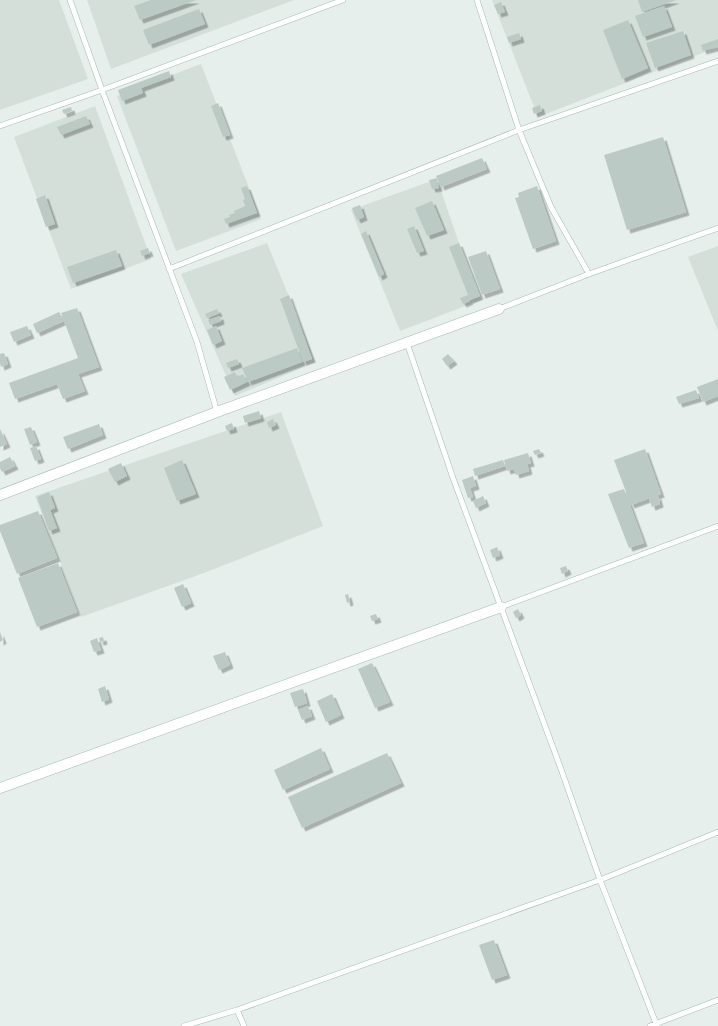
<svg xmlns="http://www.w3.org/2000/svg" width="718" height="1026" font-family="Mulish,sans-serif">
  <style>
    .built { fill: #d4dfda }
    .building { fill: #bbcac4; filter: url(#shadow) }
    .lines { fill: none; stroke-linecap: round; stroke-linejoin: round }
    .lane-casing { stroke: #a8b8b2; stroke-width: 6 }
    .street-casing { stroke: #a8b8b2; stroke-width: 11 }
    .lane { stroke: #fff; stroke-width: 5 }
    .street { stroke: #fff; stroke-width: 10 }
  </style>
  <defs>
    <filter id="shadow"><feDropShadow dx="3.5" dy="3.5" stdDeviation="0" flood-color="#0004"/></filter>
  </defs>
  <rect width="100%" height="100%" fill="#e6efeb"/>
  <path class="built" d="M0,0H59L88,79L0,110Z
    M87,0H294L111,69Z
    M492,0H718V47L538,117Z
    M201,64L261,219L176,251L117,96Z
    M95,106L151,259L71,289L14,137Z
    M437,179L459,243L480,296L481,300L400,331L351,210Z
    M267,243L316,362L235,396L181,274Z
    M718,246V331L688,257Z
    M281,412L323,526L204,573L81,617L35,496Z"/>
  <path class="building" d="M151,0H196L140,20L134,6Z
    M638,0H676L642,12Z
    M501,2L505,12L498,14L494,5Z
    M664,6L672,27L643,37L635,16Z
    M199,9L205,24L149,45L143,30Z
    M628,20L648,68L622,79L603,30Z
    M683,31L691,55L655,68L646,43Z
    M519,33L521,39L509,43L507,37Z
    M718,39V47L703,51L701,45Z
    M169,71L171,77L141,88L143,93L122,101L118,90Z
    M218,103L230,135L223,137L211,106Z
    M540,105L542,111L534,114L532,108Z
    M71,107L72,111L64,114L62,110Z
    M86,116L90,124L61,135L57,127Z
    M663,137L686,212L627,230L604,155Z
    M482,158L487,169L441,187L436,176Z
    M437,178L439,188L432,189L429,180Z
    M247,186L257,213L226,224L224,219L230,217L229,215L235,213L234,211L245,206L243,200L245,199L241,188Z
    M537,186L556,241L533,249L515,198L519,197L518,193Z
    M45,195L55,224L46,227L36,199Z
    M432,201L444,230L427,236L415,208Z
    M360,205L364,217L357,220L352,208Z
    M414,226L424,251L417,253L407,229Z
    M366,231L384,274L379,277L361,234Z
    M459,243L480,296L470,300L449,247Z
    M148,248L150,253L142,256L140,251Z
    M116,250L122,266L73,283L67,267Z
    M486,251L500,289L482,295L468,257Z
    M289,295L312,359L303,362L280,299Z
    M468,295L470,301L463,304L460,298Z
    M77,308L99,367L78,374L85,391L63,399L57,384L15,399L9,383L78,358L61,313Z
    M217,309L219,313L207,318L205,314Z
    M59,312L64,321L37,333L33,324Z
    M220,316L221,321L210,325L208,320Z
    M27,326L31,335L14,342L10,332Z
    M216,326L222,341L213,345L207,330Z
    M297,348L302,362L248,382L242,368Z
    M4,353L8,364L1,367L0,363V354Z
    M448,354L454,361L447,366L442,359Z
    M237,359L239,364L228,368L226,363Z
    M235,372L237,377L243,374L247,382L230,390L224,377Z
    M718,379V396L703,402L697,387Z
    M696,390L699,398L679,404L676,397Z
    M259,411L261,418L245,423L243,416Z
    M273,419L276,425L269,428L267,422Z
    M232,423L234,429L227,431L225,426Z
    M99,424L103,435L68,449L63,437Z
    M31,427L37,442L30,445L24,429Z
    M0,429L7,444L0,447Z
    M36,446L41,459L35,461L30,448Z
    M539,449L541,453L535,455L533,451Z
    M645,449L661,494L631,505L614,460Z
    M528,453L531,463L527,464L529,471L516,475L514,469L507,471L504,460Z
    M10,457L15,466L2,472L0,468V462Z
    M182,460L196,494L177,501L164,468Z
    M503,460L505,466L475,476L473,469Z
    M121,463L127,476L115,482L108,469Z
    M473,476L476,486L470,488L473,497L468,498L462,480Z
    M624,489L644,543L629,548L608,494Z
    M49,492L55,508L50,510L57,528L49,531L37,497Z
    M483,496L486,503L476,508L473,501Z
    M658,496L660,504L652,507L649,499Z
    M38,511L57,558L17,574L0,531V525Z
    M497,547L500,555L493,558L490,550Z
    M58,563L77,612L37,627L18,578Z
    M566,566L568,571L562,574L560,568Z
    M183,584L191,603L182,607L174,588Z
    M348,594L350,602L347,603L345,595Z
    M518,609L521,615L516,618L513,612Z
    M376,614L378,619L372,621L370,616Z
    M0,632L3,640L0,642Z
    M103,637L104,641L100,642L99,638Z
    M97,638L101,650L94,652L90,641Z
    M225,652L230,665L219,670L213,656Z
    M372,663L390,702L375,708L358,669Z
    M105,686L109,699L102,702L98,689Z
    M303,689L307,703L295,707L290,693Z
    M332,694L341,715L326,722L317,701Z
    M308,706L312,716L302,720L298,710Z
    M321,748L330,769L283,790L274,770Z
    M387,753L401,783L302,828L288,797Z
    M494,940L507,975L492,980L479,945Z"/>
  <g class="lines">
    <g class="lane-casing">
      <path id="lane" d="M70,0L102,90L197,342L217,412
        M477,0L519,130L551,207L589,274
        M0,126L102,90L343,0
        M169,269L519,130L718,61
        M499,309L589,274L718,228
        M407,343L453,478L561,769L600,880L657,1026
        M501,607L718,526
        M237,1010L244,1026
        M184,1026L237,1010L600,880L718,832
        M650,1026L718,1000"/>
    </g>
    <g class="street-casing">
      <path id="street" d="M0,495L217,412L499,309
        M0,788L501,607"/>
    </g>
    <use href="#lane" class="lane"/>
    <use href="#street" class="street"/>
  </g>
</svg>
